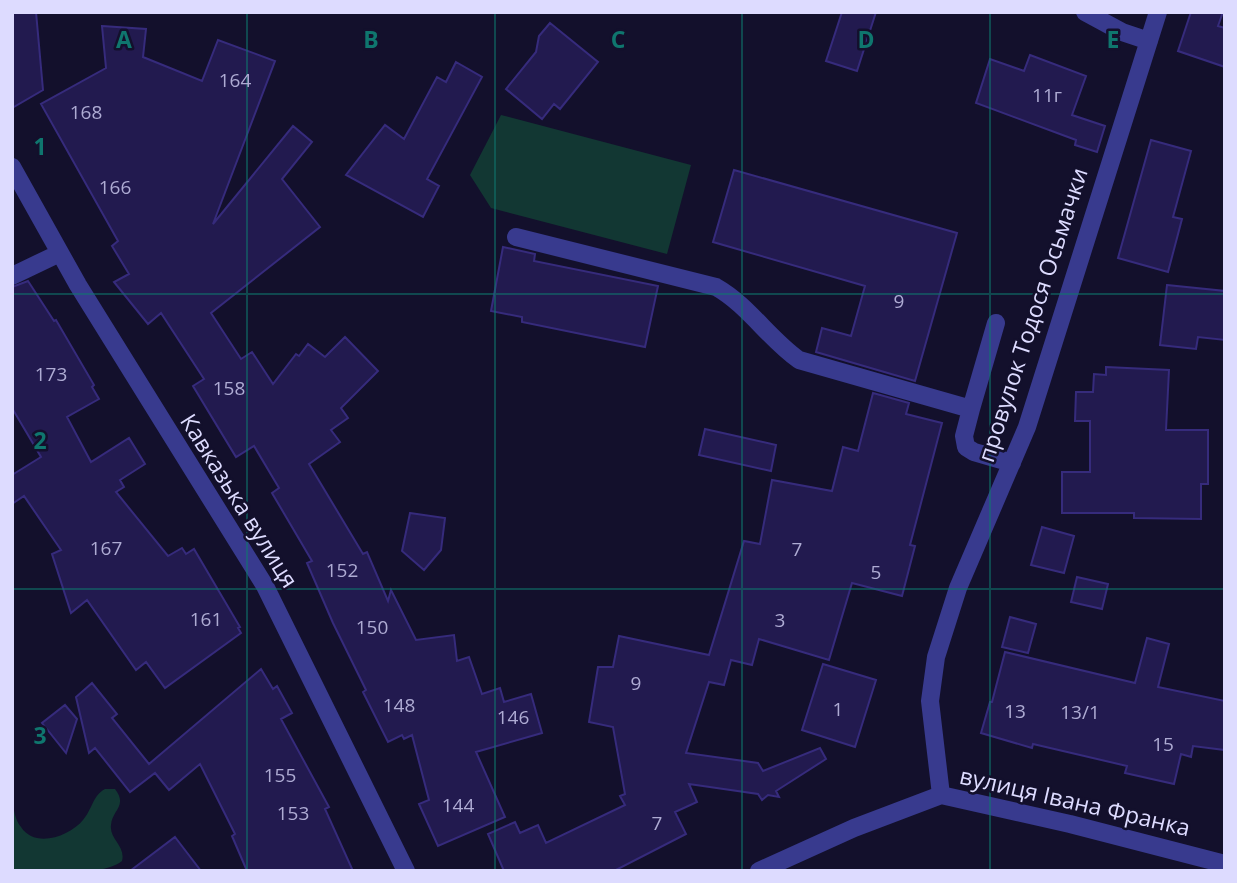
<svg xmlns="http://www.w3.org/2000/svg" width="1237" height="883" font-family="'Open Sans',sans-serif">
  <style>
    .green { fill: #123733 }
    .building { fill: #221a4f; stroke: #362b7c; stroke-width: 2 }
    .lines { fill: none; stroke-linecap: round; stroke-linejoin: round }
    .minor { stroke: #383a8e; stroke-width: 18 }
    .grid { fill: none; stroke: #0f766e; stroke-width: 2; stroke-opacity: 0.55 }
    .labels { text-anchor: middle; stroke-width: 5; stroke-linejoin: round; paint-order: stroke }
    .number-label { font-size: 19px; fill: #aeabd3 }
    .street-label { font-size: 23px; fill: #dddbff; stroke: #13102c }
    .grid-label { font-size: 23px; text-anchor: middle; font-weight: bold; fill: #0f766e; stroke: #13102c; stroke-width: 5; stroke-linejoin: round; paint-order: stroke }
  </style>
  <rect width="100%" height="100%" fill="#13102c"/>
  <path class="green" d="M501,115L691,165L667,254L491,208L470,175Z
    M105,789H115C128,806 112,810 111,825C109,839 126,846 122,861C100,878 40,871 12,871V801C14,810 15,820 21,827C35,849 70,836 83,820C92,810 93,795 105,789Z"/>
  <path class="building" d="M12,12H36L43,90L12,108Z
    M842,12H876L857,71L826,61Z
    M1191,12H1223L1218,26L1225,28V67L1178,51Z
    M550,23L598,62L560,109L554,104L542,119L506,89L536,52L539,36Z
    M102,26L146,29L143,57L202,81L218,40L275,61L213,224L293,126L312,142L282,179L320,227L211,313L241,359L252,352L273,384L296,354L299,356L308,344L325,357L345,337L378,371L341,408L348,418L331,430L340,442L309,464L363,554L367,552L388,601L391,590L416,640L454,635L457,661L469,657L482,694L500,688L504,702L531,694L542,733L476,752L505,817L438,846L419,804L429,800L412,735L404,739L402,735L388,742L363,692L366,690L333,623L307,563L312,561L272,493L279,488L254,446L236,457L193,386L204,379L161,313L148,324L114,282L129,274L112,246L118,241L41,104L106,68Z
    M1030,55L1086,76L1072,115L1105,126L1097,152L1075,145L1076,140L976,103L990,59L1024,71Z
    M456,62L482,77L427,179L439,186L423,217L346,175L385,125L404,139L437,77L446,82Z
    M1151,140L1191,151L1173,217L1182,219L1168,272L1118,258Z
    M734,170L957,233L915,381L816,352L822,328L851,336L865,286L713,242Z
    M503,247L535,254L534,261L658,286L645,347L522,322V317L491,311Z
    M28,281L54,321L56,320L94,385L92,387L99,399L67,417L91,462L129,438L145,464L120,480L124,487L116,492L168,556L182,548L186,554L194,549L240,627L238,628L241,633L165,688L146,662L136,670L87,600L71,613L52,554L61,550L24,496L12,504V475L41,457L12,408V287Z
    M1167,285L1225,291V340L1198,337L1196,349L1160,345Z
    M1106,367L1169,370L1166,430H1208V484H1201V519L1134,518V513H1062V472H1090V421H1075L1076,392H1093L1094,374L1106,375Z
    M873,393L909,403L906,414L942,423L910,545L915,546L902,596L852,583L829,660L759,639L752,665L731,660L724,685L709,682L686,753L758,763L763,771L820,748L826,759L776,791L779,797L768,795L762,800L758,794L689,784L697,802L675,812L686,834L614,871H504L488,834L515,822L520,833L538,825L546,843L625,805L620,796L625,794L613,727L589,722L598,667H613L619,636L709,655L744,541L760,544L772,480L832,491L843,447L858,451Z
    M705,429L776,445L771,471L699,455Z
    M410,513L445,518L441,550L424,570L402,551Z
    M1042,527L1074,536L1064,573L1031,565Z
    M1077,577L1108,584L1102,609L1071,602Z
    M1010,617L1036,624L1028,653L1002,647Z
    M1147,638L1169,644L1158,687L1225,701V750L1193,746L1191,757L1181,754L1174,784L1125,773L1127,766L1033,744L1032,748L981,733L990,702H992L1005,652L1135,683Z
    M823,664L876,680L855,747L802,730Z
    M261,669L273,689L277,686L292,713L281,719L329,807L325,809L353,871H247L232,836L235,834L200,764L169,790L155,773L130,792L95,748L89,753L76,697L92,683L117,714L112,718L149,764Z
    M65,705L77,719L66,753L42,723Z
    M175,837L201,871H130Z"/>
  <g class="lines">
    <path class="minor" d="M1085,12L1122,32L1149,41
      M12,167L78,285L265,586L406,871
      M516,237L716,287C748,305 769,339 799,360L971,409L964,436L966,447L974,452L1012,463
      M12,276L60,253
      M971,409L996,323
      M941,795L930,701L936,657L958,588L1027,427L1158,12
      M759,871L854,828L941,795L1070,824L1225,864"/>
  </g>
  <path class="grid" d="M247,12V871M495,12V871M742,12V871M990,12V871M12,294H1225M12,589H1225"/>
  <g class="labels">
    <g class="number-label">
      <text x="235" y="87">164</text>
      <text x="1047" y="102">11г</text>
      <text x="86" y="119">168</text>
      <text x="115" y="194">166</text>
      <text x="899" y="308">9</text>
      <text x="51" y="381">173</text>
      <text x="229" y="395">158</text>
      <text x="106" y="555">167</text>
      <text x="797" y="556">7</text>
      <text x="342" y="577">152</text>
      <text x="876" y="579">5</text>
      <text x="206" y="626">161</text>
      <text x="780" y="627">3</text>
      <text x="372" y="634">150</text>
      <text x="636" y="690">9</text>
      <text x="399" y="712">148</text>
      <text x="838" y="716">1</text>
      <text x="1015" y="718">13</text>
      <text x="1080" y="719">13/1</text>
      <text x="513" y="724">146</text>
      <text x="1163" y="751">15</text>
      <text x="280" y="782">155</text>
      <text x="458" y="812">144</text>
      <text x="293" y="820">153</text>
      <text x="657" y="830">7</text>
    </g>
    <g class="street-label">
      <text transform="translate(1033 315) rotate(-72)" y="8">провулок Тодося Осьмачки</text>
      <text transform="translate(239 501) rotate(58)" y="8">Кавказька вулиця</text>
      <text transform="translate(1075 802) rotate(13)" y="8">вулиця Івана Франка</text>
    </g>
  </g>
  <g class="grid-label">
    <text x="124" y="48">A</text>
    <text x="371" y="48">B</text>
    <text x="618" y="48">C</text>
    <text x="866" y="48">D</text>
    <text x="1113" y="48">E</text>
    <text x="40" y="155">1</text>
    <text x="40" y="449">2</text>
    <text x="40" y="744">3</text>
  </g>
  <rect width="1237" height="883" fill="none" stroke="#dddbff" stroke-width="28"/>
</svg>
